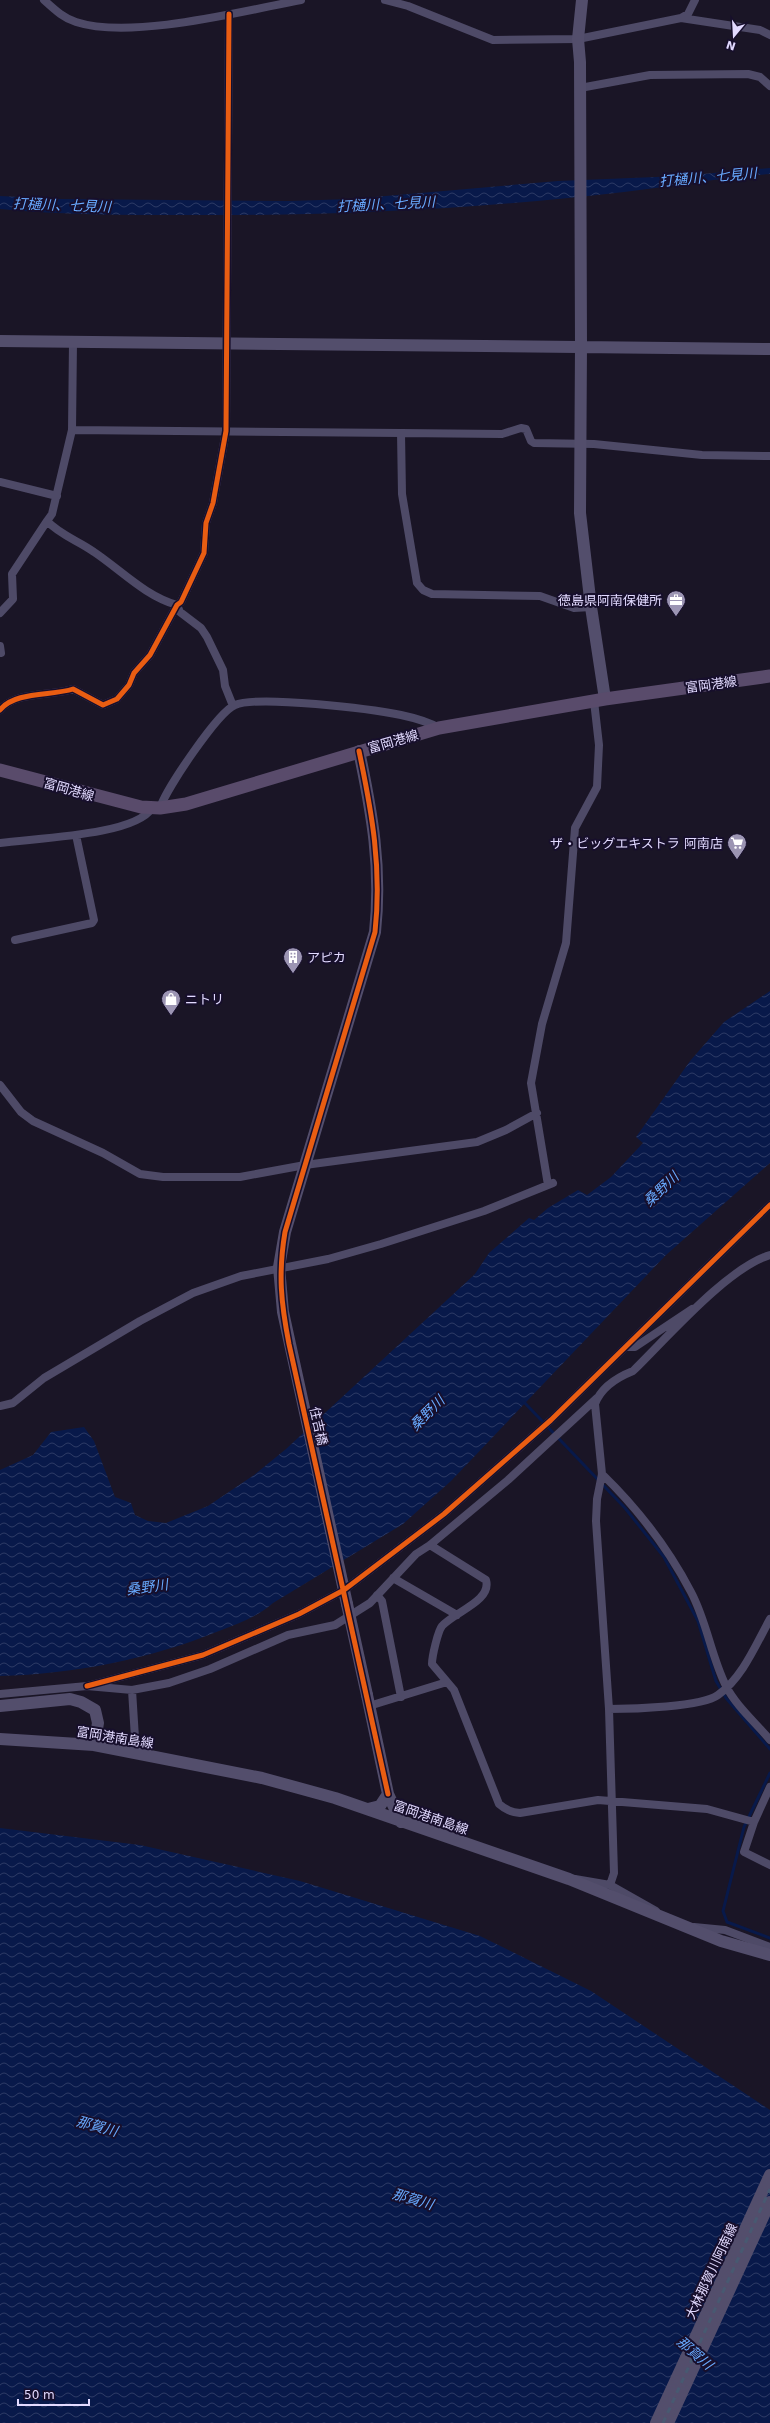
<svg xmlns="http://www.w3.org/2000/svg" width="770" height="2423" font-family="'DejaVu Sans','Noto Sans JP',sans-serif">
  <style>
    .water { fill: url(#water-waves) }
    .lines { fill: none; stroke-linecap: round; stroke-linejoin: round }
    .stream { stroke: #08194a; stroke-width: 3 }
    .street { stroke: #4e4a67; stroke-width: 8 }
    .secondary { stroke: #534e6c; stroke-width: 12 }
    .primary { stroke: #594b6b; stroke-width: 13 }
    .rail { stroke: #485971; stroke-width: 3; stroke-dasharray: 6 5; stroke-linecap: butt }
    .secondary-bridge { stroke: #534e6c; stroke-width: 12 }
    .cycleway-casing { stroke: #170f2c; stroke-width: 8 }
    .cycleway { stroke: #e95d12; stroke-width: 5 }
    .labels { text-anchor: middle; stroke-width: 4; stroke-linejoin: round; paint-order: stroke }
    .poi-label { font-size: 13px; fill: #e2daff; stroke: #170f2c; text-anchor: end }
    .street-label { font-size: 13px; fill: #e2daff; stroke: #170f2c }
    .water-label { font-size: 14px; font-style: italic; fill: #68aaff; stroke: #170f2c }
  </style>
  <defs>
    <pattern id="water-waves" width="16" height="10" patternUnits="userSpaceOnUse"><rect width="16" height="10" fill="#08194a"/><path d="M0 5q4-4 8 0t8 0" fill="none" stroke="#2c3a65"/></pattern>
  </defs>
  <rect width="100%" height="100%" fill="#1a1526"/>
  <path class="water" d="M770,168V174C721,178 673,186 624,192C478,209 332,216 186,215C124,215 62,215 0,209V196L58,199L289,201L351,199L558,181L680,176Z
    M770,991V1163L666,1255L451,1481L403,1524L273,1603C257,1617 239,1623 219,1631C150,1659 75,1674 0,1676V1470L33,1455L51,1432L84,1427L94,1441L115,1497L131,1503L135,1515L148,1521L166,1523L208,1506L254,1475L286,1449L475,1274L489,1253L529,1218L534,1220L548,1208L578,1190L587,1195L611,1177L643,1143L636,1137L690,1061L724,1022Z
    M0,1828L140,1845L300,1881L480,1936L591,1991L770,2110V2423H0Z"/>
  <g class="lines">
    <path class="stream" d="M522,1400L625,1508L664,1557L698,1621L716,1681L726,1698L770,1749
      M770,1773L744,1827L723,1911L727,1922L770,1938"/>
    <path class="street" d="M44,0C54,9 63,18 76,22C131,40 243,11 301,0
      M385,0L408,6L493,40L578,39L681,18L760,30L770,35
      M681,18L688,14L695,0
      M580,88L650,75L748,74L760,77L770,86
      M73,342L72,430L52,514L47,521C60,535 79,541 94,552C121,570 145,596 177,605
      M72,430L401,433
      M0,482L57,496
      M177,605L180,612L201,628L207,637L223,670L225,686L233,706
      M591,607L574,608L540,596L432,594L423,590L417,583L402,494L401,433L502,434L521,428L526,429L531,441L534,443L594,444L702,455L770,456
      M0,613L13,599L12,574L47,521
      M0,646L1,653
      M0,710C15,691 52,696 73,689L103,705L117,699L129,685L134,673L150,655L177,605L181,602L204,553L206,523L213,503L226,431L229,14
      M160,808C166,789 218,712 235,705C258,695 372,709 401,715C415,718 427,721 439,728
      M0,843C33,838 135,836 152,808
      M15,940L92,923L94,920L76,835
      M0,1085L21,1112L33,1121L103,1153L140,1174L163,1177H240L305,1165L477,1142L506,1130L537,1113
      M548,1185L531,1083L542,1024L566,943L575,828L597,787L599,745L594,701
      M627,1347H635L692,1309
      M0,1406L13,1403L44,1378L140,1321L193,1293L241,1276L328,1259L381,1244L484,1211L553,1183
      M602,1474C637,1508 668,1548 691,1592C707,1622 711,1656 726,1686C736,1706 756,1723 770,1740
      M430,1545L486,1580C492,1601 454,1612 442,1626C438,1631 432,1656 432,1664L454,1690L499,1804C506,1810 511,1812 520,1813L598,1800L707,1809L754,1822L770,1787
      M393,1578L457,1615
      M377,1595L382,1601L401,1697
      M87,1686L203,1655L299,1614L344,1590L444,1514L551,1420L770,1205
      M132,1690L136,1754
      M0,1694L87,1686L132,1690L169,1683L210,1669L288,1635L335,1625L370,1603L416,1554L430,1545L508,1480L597,1398
      M369,1706L447,1682
      M609,1709C632,1709 702,1707 718,1695C743,1677 756,1644 770,1619
      M754,1822L744,1852L770,1865
      M575,1879L610,1885L656,1911
      M610,1885L614,1873L609,1709L596,1521L597,1499L602,1474L595,1404C601,1387 618,1377 633,1371C667,1338 727,1268 770,1255
      M694,1927L725,1930L770,1947"/>
    <path class="secondary" d="M582,0L578,39L580,62L581,345L580,513L591,607L605,699
      M0,341L770,349
      M347,1604L283,1312L279,1267L285,1232L375,932C382,868 372,813 359,751
      M367,1695L388,1794
      M0,1706L70,1699L81,1702L95,1710L98,1723L94,1745
      M0,1739L94,1745L262,1778L335,1798L569,1879L721,1941L770,1955
      M368,1809L380,1806L388,1794L401,1822
      M656,2423L770,2175
      M668,2423L770,2202"/>
    <path class="primary" d="M0,770L141,807L160,808L186,804L439,728L605,699L770,676"/>
    <path class="rail" d="M663,2423L770,2189"/>
    <path class="secondary-bridge" d="M347,1604L367,1695"/>
    <g class="cycleway-casing">
      <path id="cycleway" d="M0,710C15,691 52,696 73,689L103,705L117,699L129,685L134,673L150,655L177,605L181,602L204,553L206,523L213,503L226,431L229,14
        M359,751C372,813 382,868 375,932L285,1232C278,1274 281,1303 289,1344L388,1794
        M87,1686L203,1655L299,1614L344,1590L444,1514L551,1420L770,1205"/>
    </g>
    <use href="#cycleway" class="cycleway"/>
  </g>
  <defs>
    <g id="office-pin" transform="scale(1)"><path d="M0 17L-7.5 6A9.5 9.5 0 1 1 7.5 6Z" fill="#9c95b3" stroke="#170f2c"/><path d="M-6-3h4V-5.5h4V-3h4V5H-6ZM-1-4.5V-3h2v-1.5ZM-6 0V1H6V0Z" fill="#fff"/></g>
    <g id="supermarket-pin" transform="scale(1)"><path d="M0 17L-7.5 6A9.5 9.5 0 1 1 7.5 6Z" fill="#9c95b3" stroke="#170f2c"/><path d="M-6-5.5h2.5l.6 2H6L4.5 2H-2.5L-4.4-4H-6ZM-1.5 3.2a1.3 1.3 0 1 0 .1 0ZM3 3.2a1.3 1.3 0 1 0 .1 0Z" fill="#fff"/></g>
    <g id="building-pin" transform="scale(1)"><path d="M0 17L-7.5 6A9.5 9.5 0 1 1 7.5 6Z" fill="#9c95b3" stroke="#170f2c"/><path d="M-4-6H4V6H1V3H-1V6H-4ZM-2.5-4.3h1.7v1.8h-1.7ZM.8-4.3h1.7v1.8H.8ZM-2.5-1h1.7V.8h-1.7ZM.8-1h1.7V.8H.8Z" fill="#fff"/></g>
    <g id="shop-pin" transform="scale(1)"><path d="M0 17L-7.5 6A9.5 9.5 0 1 1 7.5 6Z" fill="#9c95b3" stroke="#170f2c"/><path d="M-5-2.5h2.3a2.7 3.5 0 0 1 5.4 0H5L5.5 6h-11ZM-1.5-2.5h3a1.5 2.3 0 0 0-3 0Z" fill="#fff"/></g>
  </defs>
  <g fill-rule="evenodd">
    <use href="#office-pin" x="676" y="600"/>
    <use href="#supermarket-pin" x="737" y="843"/>
    <use href="#building-pin" x="293" y="957"/>
    <use href="#shop-pin" x="171" y="999"/>
  </g>
  <g class="labels">
    <g class="poi-label">
      <text x="662" y="605">徳島県阿南保健所</text>
      <text x="723" y="848">ザ・ビッグエキストラ 阿南店</text>
      <text x="307" y="962" text-anchor="start">アピカ</text>
      <text x="185" y="1004" text-anchor="start">ニトリ</text>
    </g>
    <g class="street-label">
      <text transform="translate(711 684) rotate(-8)" y="5">富岡港線</text>
      <text transform="translate(393 741) rotate(-16)" y="5">富岡港線</text>
      <text transform="translate(69 789) rotate(16)" y="5">富岡港線</text>
      <text transform="translate(319 1426) rotate(77)" y="5">住吉橋</text>
      <text transform="translate(115 1737) rotate(9)" y="5">富岡港南島線</text>
      <text transform="translate(431 1817) rotate(19)" y="5">富岡港南島線</text>
      <text transform="translate(711 2271) rotate(-65)" y="5">大林那賀川阿南線</text>
    </g>
    <g class="water-label">
      <text transform="translate(708 177) rotate(-5)" y="5">打樋川、七見川</text>
      <text transform="translate(386 204) rotate(-3)" y="5">打樋川、七見川</text>
      <text transform="translate(62 205) rotate(2)" y="5">打樋川、七見川</text>
      <text transform="translate(661 1189) rotate(-44)" y="5">桑野川</text>
      <text transform="translate(427 1413) rotate(-45)" y="5">桑野川</text>
      <text transform="translate(147 1587) rotate(-8)" y="5">桑野川</text>
      <text transform="translate(97 2126) rotate(15)" y="5">那賀川</text>
      <text transform="translate(413 2199) rotate(16)" y="5">那賀川</text>
      <text transform="translate(695 2353) rotate(41)" y="5">那賀川</text>
    </g>
  </g>
  <g transform="translate(734 36) rotate(198)" stroke="#170f2c" stroke-width="3" paint-order="stroke">
  <path d="M0-3L7 15L0 10L-7 15Z" fill="#e2daff"/>
  <text y="-6" font-size="11" font-weight="bold" text-anchor="middle" fill="#e2daff">N</text>
  </g>
  <path d="M18 2399v6h71v-6" fill="none" stroke="#e2daff" stroke-width="2"/>
  <text x="24" y="2399" font-size="12" fill="#e2daff" stroke="#170f2c" stroke-width="3" paint-order="stroke">50 m</text>
</svg>
